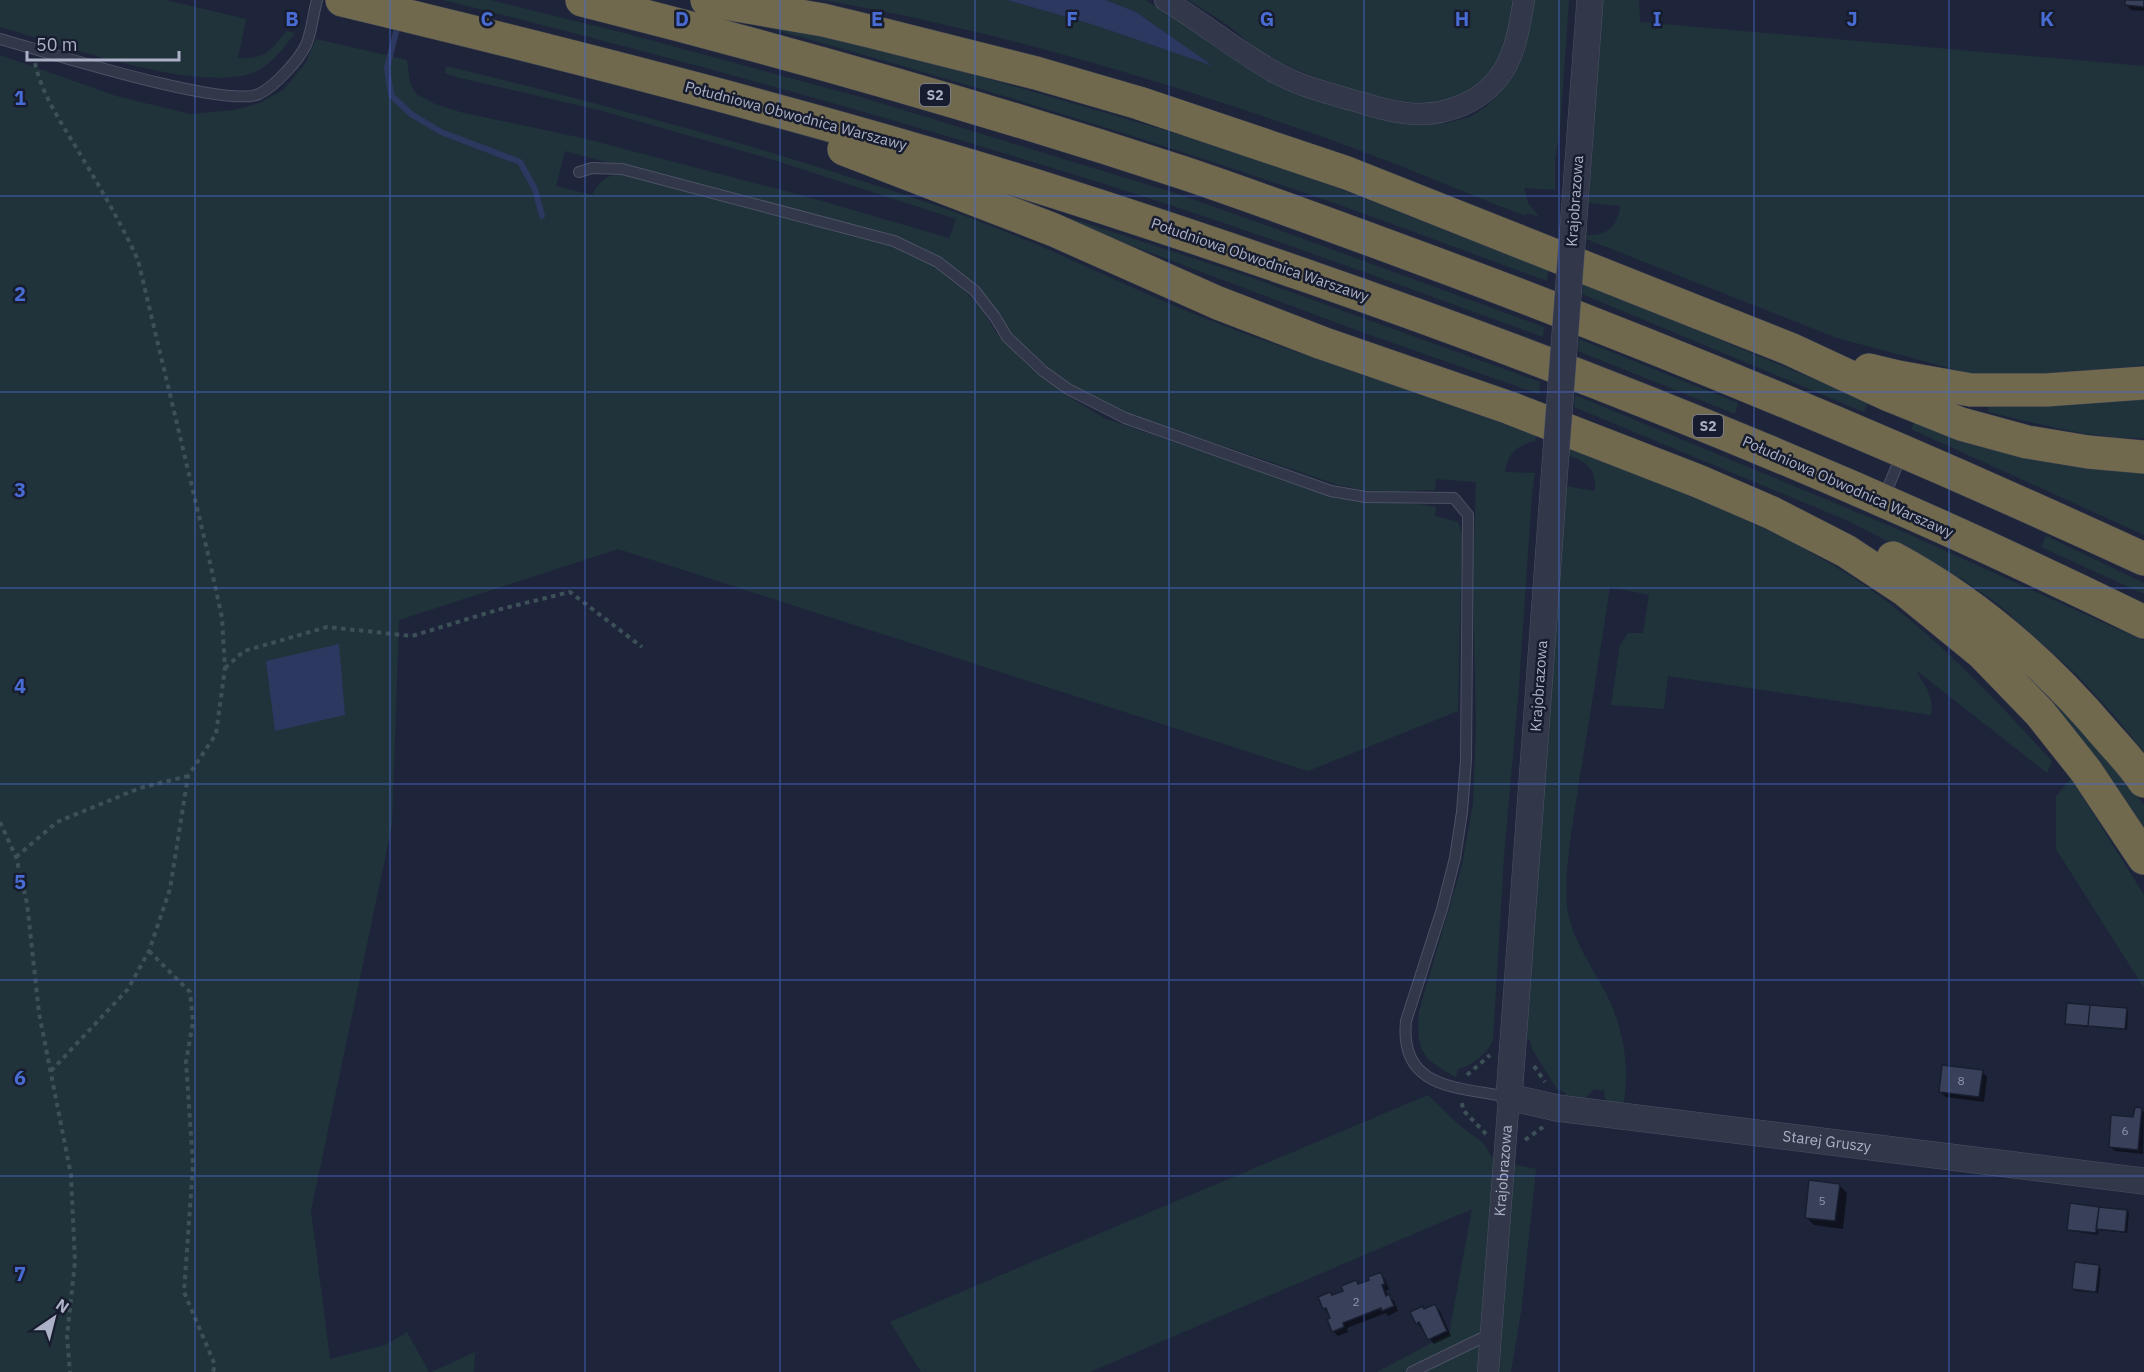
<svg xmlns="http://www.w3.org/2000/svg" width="2144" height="1372" font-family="'IBM Plex Sans',sans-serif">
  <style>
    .green { fill: #20333b }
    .water { fill: #2c385f }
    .shadow { fill: #0007 }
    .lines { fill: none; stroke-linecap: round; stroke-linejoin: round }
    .stream { stroke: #2c385f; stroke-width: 6 }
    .building { fill: #39415a; stroke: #191f30; stroke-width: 1.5 }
    .service-casing { stroke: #4c5265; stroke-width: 12 }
    .minor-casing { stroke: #4c5265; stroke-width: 22 }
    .tertiary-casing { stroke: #4c5265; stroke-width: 27 }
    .motorway-casing { stroke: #393f51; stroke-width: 34 }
    .path { stroke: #3d5058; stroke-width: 4; stroke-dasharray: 4.5 4.5; stroke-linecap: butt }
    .service { stroke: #32374a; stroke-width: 10 }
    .minor { stroke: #32374a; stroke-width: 21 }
    .tertiary { stroke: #32374a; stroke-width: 26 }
    .motorway { stroke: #71694e; stroke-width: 33 }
    .tertiary-bridge-casing { stroke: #4c5265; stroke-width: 27; stroke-linecap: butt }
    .tertiary-bridge { stroke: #32374a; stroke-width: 26 }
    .grid { fill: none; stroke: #486cd3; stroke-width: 1.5; stroke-opacity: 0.55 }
    .labels { text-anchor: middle; stroke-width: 5; stroke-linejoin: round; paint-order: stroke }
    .number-label { font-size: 12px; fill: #8f95ac }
    .shield { fill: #171d2e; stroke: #7f8599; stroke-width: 1.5 }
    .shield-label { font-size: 14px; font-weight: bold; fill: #acb1c7 }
    .street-label { font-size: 15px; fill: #acb1c7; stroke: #171d2e }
    .grid-label { font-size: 20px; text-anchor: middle; font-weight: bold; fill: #486cd3; stroke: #171d2e; stroke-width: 5; stroke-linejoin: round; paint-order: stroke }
  </style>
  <rect width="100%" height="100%" fill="#1e253a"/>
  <path class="green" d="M0,0H166L246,19L238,58C264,60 271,51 286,31L295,33C283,49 271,66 252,73C194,93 60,44 0,27Z
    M443,0H490L624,33L864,98L1175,193L1271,227L1544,327L1543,337C1416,291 1290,244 1161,202C924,126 685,60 443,0Z
    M823,0H1007L1094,25L1211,65L1136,12L1106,0H1145L1250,64L1387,120L1423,125L1448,123L1470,117L1487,106L1500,93L1517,66L1533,0H1569L1560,128L1555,160V190L1524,188L1528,203L1539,217L1527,213L1525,216C1459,190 1393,162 1326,138C1163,80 994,30 823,0Z
    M1188,0H1517C1509,30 1503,64 1477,85C1462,98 1437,105 1417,103C1381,101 1297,74 1266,55C1253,47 1242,36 1230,27C1217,17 1202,9 1188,0Z
    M1602,0H1639L1640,22L2144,66V365L2071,374L1968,373L1837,338L1586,239V235C1608,236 1618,226 1620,206L1589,203Z
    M765,27L876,46L1188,137L1293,171L1548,270L1547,281C1449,245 1351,208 1252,175C1091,121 928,72 765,27Z
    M316,39L407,60L410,83L416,94L435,104L460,112L582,138L808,197L949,238L956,219L764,157L599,110L456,77L445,73L446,66C578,98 708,132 837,173C890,190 944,207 996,228C1071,257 1143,295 1219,324C1324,363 1431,397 1536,436L1535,441C1517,446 1508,452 1505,472L1535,473L1532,493L1519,686L1504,856L1493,1039C1489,1052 1472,1066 1458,1069L1456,1077C1421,1059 1416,1050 1419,1011L1462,865L1473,803L1476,728L1473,580L1476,482L1436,479L1435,490L1375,492L1338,485L1109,407L1072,386L1045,367L1011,333L986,297L966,277L942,259L919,246L565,151L556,186L592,195C599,182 605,175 621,174L889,244L909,252L934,266L961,287L981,308L997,334L1024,362L1063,393L1104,418L1336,498C1369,503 1403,500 1436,507L1435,516L1458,522L1462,534L1458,711L1308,771L618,549L399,620L392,825L311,1211L330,1359L385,1345L407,1332L429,1372H0V55L116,96L190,114L235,110L259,103L283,90L305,64Z
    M1070,218L1244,275L1540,382L1539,394L1356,330L1069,222Z
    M1583,282L1868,402L1864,412L1582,294Z
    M1579,339L1738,403L1735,414L1578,351Z
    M1575,395L1897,529L2144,641V752L2113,714L2076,674L1998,604L1962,579L1846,520L1574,407Z
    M2144,397V438C2090,439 2040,424 1988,412V403Z
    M1915,421L2144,472V535L1911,429Z
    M1570,448C1675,489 1794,532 1885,600C1946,646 2000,705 2052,761L2047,773L1916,670C1924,687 1934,693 1931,715L1668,676L1664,709L1611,705L1620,645L1628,633H1643L1649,595L1610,587C1600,652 1590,717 1579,781C1574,818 1562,877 1568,913C1574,943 1593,968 1607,995C1623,1029 1631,1068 1623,1106L1608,1102L1604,1097L1605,1091L1594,1089L1584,1100L1565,1099L1566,1093L1557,1089L1532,1049L1530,1040L1523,1038L1566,486L1594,491C1599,472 1586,460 1569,456Z
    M2046,536L2144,583V594L2041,547Z
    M1983,635L2055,700L2107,755L2144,805V834Z
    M2071,778L2144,895V988L2056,849V796Z
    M1428,1095L1458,1124L1484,1144L1494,1161L1536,1169L1521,1312L1511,1372H1377L1449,1334L1472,1209L1090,1372H921L890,1322Z
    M475,1352L474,1372H431Z"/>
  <path class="water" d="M1007,0H1106L1136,12L1213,66L1094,25Z
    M339,644L345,715L275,731L266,661Z"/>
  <path class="shadow" d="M2127,0H2144V11L2131,10L2126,4Z
    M2126,1009L2128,1012L2127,1030L2069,1025L2066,1023Z
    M1982,1072L1987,1077L1984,1102L1946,1097L1940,1092Z
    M2142,1110L2144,1112L2143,1154L2115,1151L2110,1146Z
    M1839,1185L1847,1193L1843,1229L1814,1225L1806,1217Z
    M2127,1211L2129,1213L2127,1233L2098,1230V1235L2071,1231L2069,1229Z
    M2099,1266L2101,1269L2098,1293L2075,1291L2073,1289Z
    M1380,1274L1385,1279L1389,1289L1386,1291L1388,1296L1394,1301L1398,1311L1388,1316L1386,1313L1347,1328L1348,1332L1338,1336L1333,1331L1332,1319L1324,1308L1333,1296L1360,1286Z
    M1434,1306L1440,1311L1451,1336L1434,1344L1417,1323Z"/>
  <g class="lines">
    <path class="stream" d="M398,24L387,68L391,95L411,114L441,132L520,162L535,189L542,216"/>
  </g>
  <path class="building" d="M2125,0H2144V7L2125,5Z
    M2067,1003L2090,1005L2088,1026L2065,1024Z
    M2090,1005L2127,1008L2125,1029L2088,1026Z
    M1942,1065L1983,1070L1979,1097L1939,1092Z
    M2135,1107L2142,1108L2138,1150L2109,1147L2111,1115L2133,1117Z
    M1809,1180L1840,1184L1835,1221L1805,1218Z
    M2070,1203L2099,1207L2096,1233L2067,1230Z
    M2099,1207L2127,1210L2125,1232L2096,1229Z
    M2075,1262L2099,1265L2096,1292L2072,1289Z
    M1381,1272L1385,1284L1382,1285L1386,1296L1389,1294L1394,1306L1382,1311L1381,1308L1343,1323L1344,1327L1332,1332L1327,1319L1330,1318L1326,1308L1323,1309L1318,1297L1330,1292L1332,1295L1343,1291L1341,1286L1356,1280L1358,1284L1369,1280L1368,1277Z
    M1435,1304L1447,1331L1428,1340L1419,1322L1416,1324L1410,1312L1423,1306L1424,1309Z"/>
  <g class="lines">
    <g class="service-casing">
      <path id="service" d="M0,39C44,51 225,109 259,94C275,86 298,61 306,45C312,31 313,14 317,0
        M579,172L592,168L622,169L894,241L938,262L975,291L995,317L1007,337L1043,371L1068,389L1125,418L1331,491L1366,497L1454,498L1468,515L1466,760L1462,812L1455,858L1442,909L1406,1021C1399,1090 1459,1087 1509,1097
        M1884,497L1901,456
        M1412,1372L1490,1334"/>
    </g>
    <g class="minor-casing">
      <g id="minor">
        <path d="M1165,0C1202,22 1234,49 1271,70C1296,85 1324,92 1352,100C1370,105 1387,111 1405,113C1445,118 1486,102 1506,66C1517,46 1520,22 1524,0"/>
        <path id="s1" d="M1488,1372L1509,1097"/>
      </g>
    </g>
    <g class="tertiary-casing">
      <g id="tertiary">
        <path d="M1573,230L1590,0"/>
        <path id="s2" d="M1556,452L1509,1097L1557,1108L2144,1181"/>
      </g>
    </g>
    <g class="motorway-casing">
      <path id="motorway" d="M342,0C538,47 733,96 927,153C1056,190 1183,233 1310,277C1595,376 1874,489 2144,622
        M582,0C785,51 985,108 1184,173C1258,198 1331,225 1404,252C1655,344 1901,447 2144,559
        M707,0L823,20L869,31L1036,73L1139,103L1347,173L1790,349L1889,395L1961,424L2027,442L2088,452L2144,457
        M844,149L1054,230L1218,303L1322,343L1510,408L1698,481L1772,513L1846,551L1905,590L1982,653L2040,713L2086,771L2144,858
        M1869,370L1898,377L1971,390H2046L2144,383
        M1893,558C1975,602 2047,665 2106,735C2119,750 2133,764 2144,781"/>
    </g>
    <path class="path" d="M35,63C42,96 63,125 80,154C101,189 121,223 138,260L209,558L222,618L225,668L216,734L188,776L170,889L149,951L128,989L51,1071
      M225,668L244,651L327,627L412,636L497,610L570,592L642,647
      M0,822L16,857L27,903L39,1013L71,1175L75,1262L67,1336L70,1372
      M16,857L57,822L140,788L188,776
      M149,951L190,992L193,1022L186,1062L193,1165L184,1292L215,1365L213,1372
      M1534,1066L1545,1082
      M1467,1075L1490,1055
      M1462,1103L1463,1110L1486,1134
      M1525,1140L1543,1127"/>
    <use href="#service" class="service"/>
    <use href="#minor" class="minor"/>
    <use href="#tertiary" class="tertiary"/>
    <use href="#motorway" class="motorway"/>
    <g class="tertiary-bridge-casing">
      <path id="tertiary-bridge" d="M1556,452L1573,230"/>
    </g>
    <use href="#tertiary-bridge" class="tertiary-bridge"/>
  </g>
  <path class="grid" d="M195,0V1372M390,0V1372M585,0V1372M780,0V1372M975,0V1372M1169,0V1372M1364,0V1372M1559,0V1372M1754,0V1372M1949,0V1372M0,196H2144M0,392H2144M0,588H2144M0,784H2144M0,980H2144M0,1176H2144"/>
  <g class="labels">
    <g class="number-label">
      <text x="1961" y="1085">8</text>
      <text x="2125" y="1135">6</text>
      <text x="1822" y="1205">5</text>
      <text x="1356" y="1306">2</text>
    </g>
    <g class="shield">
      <rect x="920" y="84" width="30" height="22" rx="4.5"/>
      <rect x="1693" y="415" width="30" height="22" rx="4.5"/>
    </g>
    <g class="shield-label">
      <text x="935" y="100">S2</text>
      <text x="1708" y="431">S2</text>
    </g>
    <g class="street-label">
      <text transform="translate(796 116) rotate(15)" y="5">Południowa Obwodnica Warszawy</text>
      <text transform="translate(1575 201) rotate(-86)" y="5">Krajobrazowa</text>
      <text transform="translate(1260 260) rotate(19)" y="5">Południowa Obwodnica Warszawy</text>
      <text transform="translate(1848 487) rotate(24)" y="5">Południowa Obwodnica Warszawy</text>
      <text transform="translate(1539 686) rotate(-86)" y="5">Krajobrazowa</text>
      <text dy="5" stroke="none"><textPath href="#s2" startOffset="968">Starej Gruszy</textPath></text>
      <text dy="5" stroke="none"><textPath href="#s1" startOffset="202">Krajobrazowa</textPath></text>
    </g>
  </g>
  <g class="grid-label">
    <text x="292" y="26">B</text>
    <text x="487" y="26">C</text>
    <text x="682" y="26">D</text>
    <text x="877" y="26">E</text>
    <text x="1072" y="26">F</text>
    <text x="1267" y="26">G</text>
    <text x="1462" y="26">H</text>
    <text x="1657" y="26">I</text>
    <text x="1852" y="26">J</text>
    <text x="2047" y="26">K</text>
    <text x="20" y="105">1</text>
    <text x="20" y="301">2</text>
    <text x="20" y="497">3</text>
    <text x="20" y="693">4</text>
    <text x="20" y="889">5</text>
    <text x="20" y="1085">6</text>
    <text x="20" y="1281">7</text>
  </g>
  <g transform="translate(54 1318) rotate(35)" stroke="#171d2e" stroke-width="4.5" paint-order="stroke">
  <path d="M0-4.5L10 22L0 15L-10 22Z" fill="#acb1c7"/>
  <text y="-9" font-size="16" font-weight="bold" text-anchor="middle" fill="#acb1c7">N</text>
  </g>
  <path d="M27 51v9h152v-9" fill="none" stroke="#acb1c7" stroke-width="3"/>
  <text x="36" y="51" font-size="18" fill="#acb1c7" stroke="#171d2e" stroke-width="4.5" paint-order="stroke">50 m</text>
</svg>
